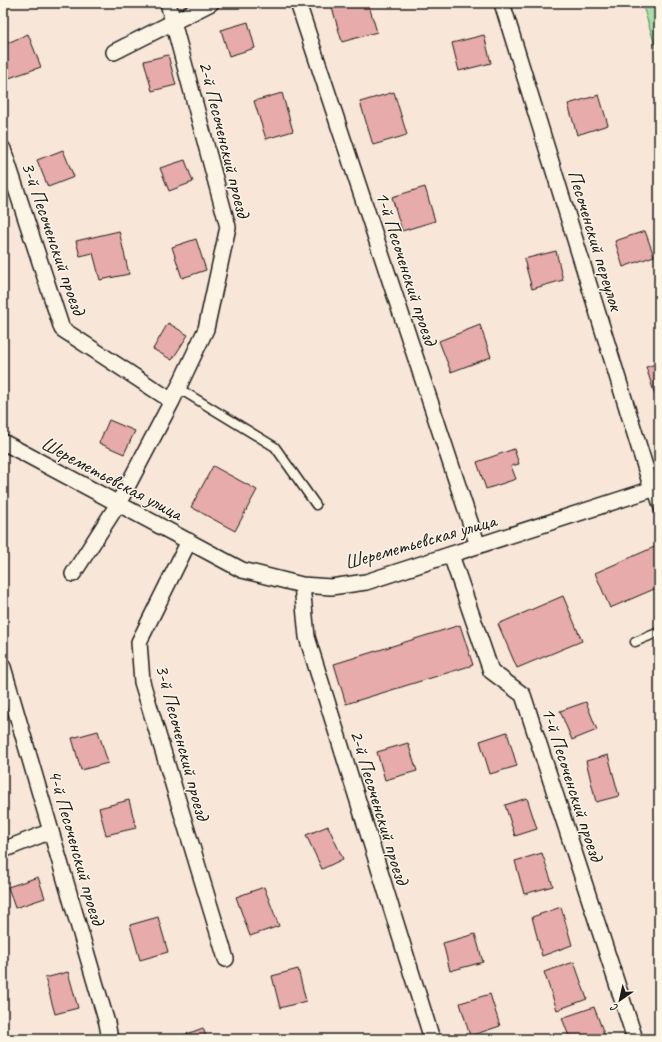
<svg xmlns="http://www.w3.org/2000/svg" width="662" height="1042" font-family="Caveat,sans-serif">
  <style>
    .green { fill: #a4e0a7; stroke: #607e62 }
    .building { fill: #e6abaa; stroke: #1c1c1c }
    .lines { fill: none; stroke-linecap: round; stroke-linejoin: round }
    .service-casing { stroke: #1c1c1c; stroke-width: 11 }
    .minor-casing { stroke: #1c1c1c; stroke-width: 18 }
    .service { stroke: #fcf5e5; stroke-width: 8 }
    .minor { stroke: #fcf5e5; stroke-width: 15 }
    .labels { text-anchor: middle; stroke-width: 3; stroke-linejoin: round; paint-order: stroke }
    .street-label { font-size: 20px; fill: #1c1c1c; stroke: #fcf5e5 }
  </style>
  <rect width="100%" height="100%" fill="#f8e6d9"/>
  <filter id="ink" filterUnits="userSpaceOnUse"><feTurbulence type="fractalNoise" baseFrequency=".025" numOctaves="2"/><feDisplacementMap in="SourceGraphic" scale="8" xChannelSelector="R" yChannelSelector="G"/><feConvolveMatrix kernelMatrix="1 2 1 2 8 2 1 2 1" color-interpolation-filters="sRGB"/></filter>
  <g filter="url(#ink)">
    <path class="green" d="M642,3H659V58Z"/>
    <path class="building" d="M335,3H368L377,32L342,42L331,4Z
      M248,22L255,48L229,56L221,30Z
      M28,34L41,67L9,78L3,64V45Z
      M484,35L491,63L459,71L452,43Z
      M168,55L176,85L152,91L144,61Z
      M394,92L407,135L373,145L360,102Z
      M282,93L293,131L266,139L254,101Z
      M599,95L608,125L577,135L568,104Z
      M63,150L74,177L48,187L37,160Z
      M185,160L193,182L169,191L160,168Z
      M425,187L435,221L402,231L392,197Z
      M119,231L129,274L100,280L93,253L80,256L76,241Z
      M645,231L654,256L623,267L615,241Z
      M196,239L206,270L182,278L172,247Z
      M556,251L563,280L532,289L524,259Z
      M168,323L188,335L172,360L153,349Z
      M480,325L491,357L451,372L439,341Z
      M659,363V408L646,367Z
      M109,420L135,431L124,454L99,443Z
      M514,449L519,464L511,466L516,479L486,489L477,462Z
      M213,466L257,490L235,531L191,507Z
      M659,545V587L610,608L595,573Z
      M563,596L582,641L517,668L498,624Z
      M460,625L473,665L346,704L334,664Z
      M586,702L597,730L572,740L560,711Z
      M98,731L108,763L81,770L72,738Z
      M507,732L517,766L490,774L480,741Z
      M408,743L417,771L385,780L377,752Z
      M608,755L619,796L596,802L586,761Z
      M527,798L537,829L515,836L505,805Z
      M129,800L136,828L106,835L99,808Z
      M328,826L343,859L322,869L306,835Z
      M542,853L553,886L524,894L515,861Z
      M38,877L45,898L15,908L8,887Z
      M264,887L279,926L250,936L236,897Z
      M561,907L572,945L542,956L532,917Z
      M158,917L168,952L140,960L130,925Z
      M475,934L483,962L450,971L443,943Z
      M574,962L587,999L557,1010L544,972Z
      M298,969L306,1001L280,1008L272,976Z
      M68,972L78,1008L55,1014L45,978Z
      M490,994L500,1026L470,1036L460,1003Z
      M659,998V1024L654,1000Z
      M594,1007L606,1039H570L562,1018Z
      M203,1028L207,1039H173Z"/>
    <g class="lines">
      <g class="service-casing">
        <path id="service" d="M178,388L275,447L316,505
          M652,489L659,510
          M635,642L659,632"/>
      </g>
      <g class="minor-casing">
        <path id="minor" d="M298,3L478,546
          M502,3L652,489
          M114,52L211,3
          M3,149L62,329L172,401
          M3,442L242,570L302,585L331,587L366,582L659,487
          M189,541L139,642L142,682L226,959
          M451,555L491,671L523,695L635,1039
          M73,574L118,504L172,401L206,329L228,227L168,3
          M302,585L307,637L432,1039
          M3,667L107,1023L110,1039
          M3,850L51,831"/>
      </g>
      <use href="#service" class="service"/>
      <use href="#minor" class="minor"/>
    </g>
  </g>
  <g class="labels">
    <g class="street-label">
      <text transform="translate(225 139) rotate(76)" y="7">2-й Песоченский проезд</text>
      <text transform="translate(54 238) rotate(71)" y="7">3-й Песоченский проезд</text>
      <text transform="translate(596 240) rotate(73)" y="7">Песоченский переулок</text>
      <text transform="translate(407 268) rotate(72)" y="7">1-й Песоченский проезд</text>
      <text transform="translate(112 478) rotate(28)" y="7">Шереметьевская улица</text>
      <text transform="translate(420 541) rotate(-16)" y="7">Шереметьевская улица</text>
      <text transform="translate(183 742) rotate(75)" y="7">3-й Песоченский проезд</text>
      <text transform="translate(573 784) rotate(72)" y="7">1-й Песоченский проезд</text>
      <text transform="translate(380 807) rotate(73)" y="7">2-й Песоченский проезд</text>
      <text transform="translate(77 847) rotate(74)" y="7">4-й Песоченский проезд</text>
    </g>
  </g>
  <rect width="662" height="1042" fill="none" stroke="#fcf5e5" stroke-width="16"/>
  <rect x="8" y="8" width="646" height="1026" fill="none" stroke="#1c1c1c" stroke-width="1.5" filter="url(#ink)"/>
  <g transform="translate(620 1000) rotate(214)" stroke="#fcf5e5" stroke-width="3" paint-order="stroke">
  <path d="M0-3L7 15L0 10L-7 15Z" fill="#1c1c1c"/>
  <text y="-6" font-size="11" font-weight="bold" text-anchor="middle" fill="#1c1c1c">С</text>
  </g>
</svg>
